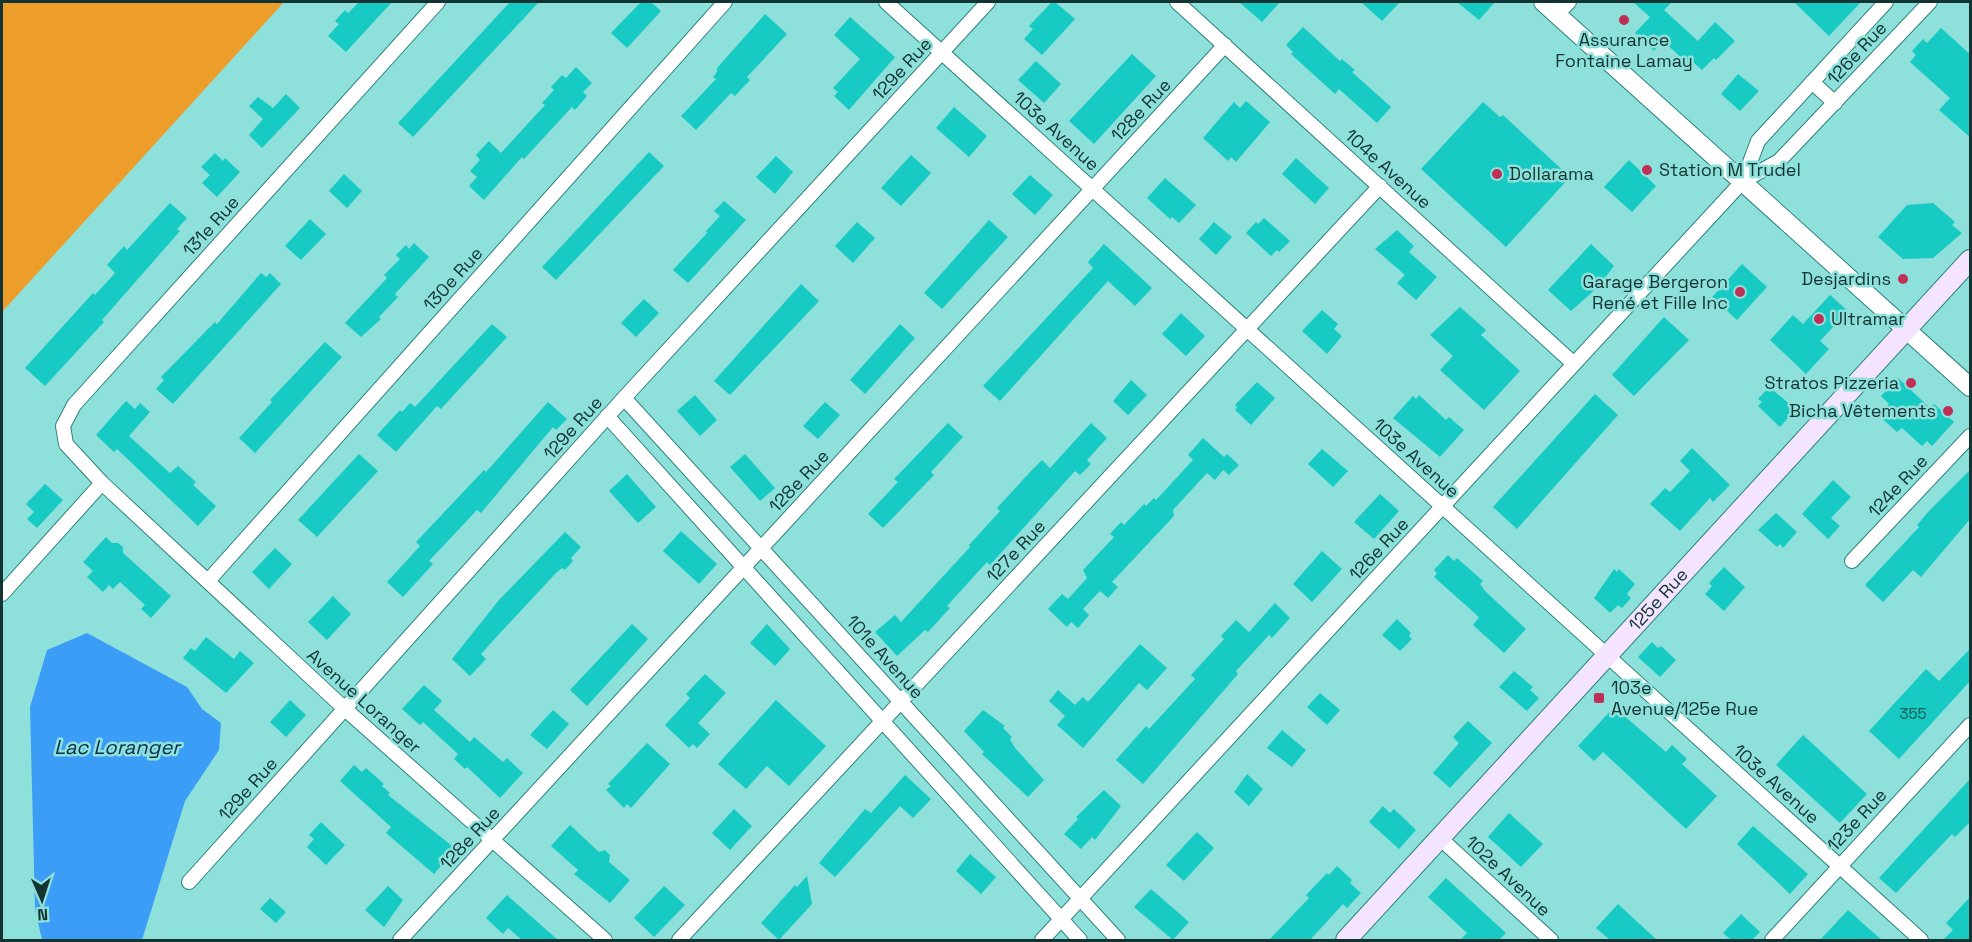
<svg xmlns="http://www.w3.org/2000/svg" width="1972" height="942" font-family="'Space Grotesk',sans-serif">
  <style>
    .green { fill: #ed9d29 }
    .water { fill: #3c9df7 }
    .building { fill: #17cac3 }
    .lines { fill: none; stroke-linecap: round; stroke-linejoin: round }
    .minor-casing { stroke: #2d827d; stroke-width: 16 }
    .tertiary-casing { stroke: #2d827d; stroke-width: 20 }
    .secondary-casing { stroke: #2d827d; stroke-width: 22 }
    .minor { stroke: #fff; stroke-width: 14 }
    .tertiary { stroke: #fff; stroke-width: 18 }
    .secondary { stroke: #f4e4ff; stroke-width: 20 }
    .poi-dot { fill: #c03056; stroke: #8ee0da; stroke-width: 2 }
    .labels { text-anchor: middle; stroke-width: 5; stroke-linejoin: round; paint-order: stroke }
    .number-label { font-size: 15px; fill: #135a56 }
    .poi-label { font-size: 18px; fill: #123432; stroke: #8ee0da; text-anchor: start }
    .street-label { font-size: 18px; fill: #123432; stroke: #8ee0da }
    .water-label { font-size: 20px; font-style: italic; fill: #052c4f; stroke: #8ee0da }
  </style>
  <rect width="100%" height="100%" fill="#8ee0da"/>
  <path class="green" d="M2,2H284L2,312Z"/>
  <path class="water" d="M87,633L187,687L202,709L221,723L219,750L185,801L142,940H42L35,908L30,707L47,650Z"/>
  <path class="building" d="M359,2H392L346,52L328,36L339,24L335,21L345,10L348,13Z
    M510,2H539L413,137L398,123Z
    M641,2H651L661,11L627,48L611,33Z
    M1052,2H1055L1075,19L1042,55L1024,39L1033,29L1029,26Z
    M1239,2H1280L1262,22Z
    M1361,2H1400L1382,21Z
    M1457,2H1495L1479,20Z
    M1633,2H1672L1664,10L1698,41L1715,22L1735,41L1716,60L1714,58L1702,70L1694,63L1692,65L1684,60L1663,41L1654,51L1635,33L1650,17Z
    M1794,2H1861L1829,36Z
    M765,14L787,34L747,77L750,80L735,96L731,93L696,130L681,116L716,79L713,77L717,72V68Z
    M850,17L895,57L849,110L834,96L838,92L833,88L860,59L834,35Z
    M1303,27L1340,61L1342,59L1355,70L1352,72L1391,107L1377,123L1339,89L1335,94L1291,54L1293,52L1286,45Z
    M1941,28L1971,55V138L1939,110L1950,98L1910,62L1916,55L1912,51L1923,39L1927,43Z
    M1132,54L1156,76L1094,144L1069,121Z
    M1036,61L1061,84L1044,103L1018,80Z
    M576,67L592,83L583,92L587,96L575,110L572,107L524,159L522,157L484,200L469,186L477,177L470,171L480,160L476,155L489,141L501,153L545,105L542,103L554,90L551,87L562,75L566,78Z
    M1738,74L1759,91L1740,111L1721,94Z
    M286,94L300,108L262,148L249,135L263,119L249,106L258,97L273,108Z
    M1246,101L1270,122L1236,162L1231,157L1228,161L1203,138L1234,102L1240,108Z
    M1483,102L1500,117L1503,115L1570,177L1506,247L1421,169Z
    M954,107L987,136L969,157L936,128Z
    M649,152L664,166L556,280L542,267Z
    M215,153L223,161L225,158L240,172L217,197L202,183L210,175L201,167Z
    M911,155L931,173L901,206L881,188Z
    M776,156L793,172L775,194L756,177Z
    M1296,158L1329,188L1315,204L1282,174Z
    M1629,160L1656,186L1632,212L1604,187Z
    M344,174L362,191L347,208L329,191Z
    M1030,175L1053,195L1035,215L1012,194Z
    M1165,178L1196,205L1179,223L1172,217L1170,219L1147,198Z
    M724,201L746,220L688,283L673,270L707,233L706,231L720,216L714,211Z
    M170,203L187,218L177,229L180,231L102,320L104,322L45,386L25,368L93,293L95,295L115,273L107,265L124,246L127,250Z
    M1933,203L1955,222L1952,225L1962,233L1933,258L1903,259L1878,237L1907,205Z
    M1264,218L1290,241L1279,252L1277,250L1271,256L1246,233L1256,222L1258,224Z
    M310,219L326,234L301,260L285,246Z
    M989,220L1008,237L942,309L924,293Z
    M857,222L875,238L853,263L835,246Z
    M1214,222L1232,237L1216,255L1199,239Z
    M1397,230L1414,246L1409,252L1437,277L1416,300L1397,283L1405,275L1375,249Z
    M414,243L429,257L395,294L398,297L379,317L381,319L361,337L345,323L387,278L384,275L400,259L396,255L406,245L409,249Z
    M1104,244L1152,288L1135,306L1108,281L1000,401L983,386L1093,268L1088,262Z
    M1591,244L1614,266L1598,287L1571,311L1548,290Z
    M1742,264L1767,287L1737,320L1712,297Z
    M261,273L266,277L270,273L281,284L173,404L156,389L164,380L161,377L207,330L215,322L217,324Z
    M801,284L819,301L730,395L714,381Z
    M1830,295L1848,311L1820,341L1829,349L1806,374L1770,340L1793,315L1803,324Z
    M644,299L659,313L636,337L621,323Z
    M1460,307L1486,330L1481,335L1520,371L1484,410L1440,370L1453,356L1430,335Z
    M1322,310L1338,324L1334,329L1342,336L1327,354L1302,331Z
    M1181,313L1205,336L1186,356L1162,334Z
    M1664,317L1689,340L1634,396L1612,375Z
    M492,324L507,337L441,409L437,406L396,452L377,435L400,410L402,412L410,403L415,407Z
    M900,324L915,338L865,394L850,380Z
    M325,342L342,357L255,453L239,438L272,402L270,400Z
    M1898,378L1930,408L1934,404L1954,422L1932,446L1927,441L1922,446L1902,428L1897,432L1878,415L1889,404L1881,396Z
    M1131,380L1147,395L1128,415L1113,401Z
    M1257,382L1275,398L1251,425L1235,410L1237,407L1235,405Z
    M1769,387L1796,409L1780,427L1758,406L1762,402L1758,399Z
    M1595,394L1618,415L1517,529L1493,507Z
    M695,395L717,420L700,436L677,411Z
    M1419,395L1446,420L1449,417L1464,430L1440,457L1393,418L1413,396L1416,399Z
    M126,401L135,409L140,403L150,412L129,436L170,473L178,466L196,482L193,485L216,506L198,526L117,449L114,452L96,435Z
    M548,402L567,419L556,430L553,427L481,513L477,510L429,561L433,564L403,597L387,582L420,546L416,542L484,470L486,472Z
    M825,402L840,415L818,439L803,426Z
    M948,423L963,437L931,472L934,475L883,528L868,514L898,482L894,479Z
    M1091,423L1107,438L1087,460L1091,464L1080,475L1075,471L990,565L987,562L947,606L950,608L928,632L925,630L897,656L875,632L895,615L901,622L970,547L969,545L1000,511L997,508L1031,471L1042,460L1050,468Z
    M1203,438L1224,457L1227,454L1239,465L1229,475L1223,470L1215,480L1207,473L1173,510L1174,516L1112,582L1118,587L1108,598L1100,591L1083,609L1089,615L1078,628L1071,622L1067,627L1048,609L1062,594L1068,599L1087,578L1083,570L1114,537L1110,534L1121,522L1124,525L1144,504L1146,506L1154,498L1156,500L1193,460L1188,455Z
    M1692,448L1730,485L1713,502L1710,498L1680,531L1650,504L1665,488L1670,492L1690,471L1680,461Z
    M1322,449L1348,471L1333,487L1308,464Z
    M359,454L378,471L317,537L298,520Z
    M745,454L775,488L760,501L730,467Z
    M1971,469V518L1921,577L1913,570L1883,602L1865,585L1919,527L1917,525L1929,511Z
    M627,474L656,507L638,523L609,491Z
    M1833,480L1851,497L1831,518L1840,526L1828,539L1802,514Z
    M45,484L63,500L37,528L27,519L34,512L26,504Z
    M1380,494L1399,511L1374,539L1354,522Z
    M1776,513L1797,532L1783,548L1780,544L1777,547L1758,530Z
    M681,531L717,564L699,584L663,551Z
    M565,532L581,547L571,558L573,561L565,570L562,568L556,573L501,632L481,654L486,659L470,676L452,659L499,600Z
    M106,537L112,543H118L123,547V553L171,596L151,618L141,609L145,605L120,582L113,589L109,585L103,592L87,577L93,571L83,562Z
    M275,548L292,564L269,589L252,572Z
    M1322,551L1342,569L1312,602L1293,584Z
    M1448,555L1454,561L1457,558L1483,581L1480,584L1485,591L1526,629L1504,653L1473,625L1479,617L1434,577L1437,573L1434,570Z
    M1724,567L1745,587L1724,611L1705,594L1712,586L1709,583Z
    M1614,569L1617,572L1619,569L1635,584L1627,594L1631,598L1622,608L1618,605L1610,613L1594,598Z
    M333,596L351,614L327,640L308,622Z
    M1275,603L1290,618L1272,638L1269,635L1236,671L1238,674L1143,784L1116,760L1146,726L1149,729L1195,679L1191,675L1224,639L1221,636L1236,620L1249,632Z
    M1397,619L1411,633L1409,636L1412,639L1400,651L1382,635Z
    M632,624L648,639L587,706L570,690Z
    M767,624L790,649L775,666L750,643Z
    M206,637L234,659L240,651L254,663L226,693L183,658L191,648L195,651Z
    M1652,642L1658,648L1661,646L1676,660L1660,677L1638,657Z
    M1140,644L1167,668L1147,690L1139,683L1083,748L1057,725L1065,716L1049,701L1058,690L1075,705L1083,697L1088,702Z
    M1971,648V680L1899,759L1869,731L1926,669L1939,681Z
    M1514,671L1533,687L1530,690L1539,698L1527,711L1499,687Z
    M705,674L726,693L698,723L710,734L697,748L693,744L689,748L665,725L690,698L686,694Z
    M424,685L442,701L434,710L470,742L474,737L503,762L507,758L523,773L500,798L467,767L465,769L454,759L458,754L423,722L420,725L402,709Z
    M1320,693L1340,710L1327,725L1307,707Z
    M290,700L306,715L286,737L270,722Z
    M776,700L826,746L789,786L767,766L746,789L718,764Z
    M1614,707L1666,752L1672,745L1687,759L1682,764L1717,796L1686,829L1603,752L1594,761L1578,746Z
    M553,710L569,724L547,749L530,735Z
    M983,710L1005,726L1003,728L1012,737L1010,739L1015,748L1044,780L1028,797L982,754L984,752L964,731Z
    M1468,721L1492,743L1450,788L1433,773L1459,743L1453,737Z
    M1282,730L1306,750L1292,767L1267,748Z
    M1803,735L1867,794L1840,823L1776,765Z
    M647,743L670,764L631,808L627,804L624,808L606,790L611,786L608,784Z
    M354,765L362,772L366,768L384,784L382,786L390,793L388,795L456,849L434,874L386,833L391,827L340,781Z
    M1247,774L1263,789L1249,806L1234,792Z
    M905,775L931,799L913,818L900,806L835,877L819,863L865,809L871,813Z
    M1971,778V821L1955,837L1952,834L1896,893L1879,878Z
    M1104,790L1121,806L1095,840L1092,837L1081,849L1064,834L1078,819L1076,817Z
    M1383,806L1390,813L1394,809L1416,830L1399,849L1369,822Z
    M734,809L752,826L730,850L712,833Z
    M1509,813L1543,844L1521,867L1488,837Z
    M321,822L345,845L326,865L307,847L314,839L309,835Z
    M570,825L599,852L605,850L610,855L609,862L630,880L610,903L574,874L578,870L551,846Z
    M1753,826L1808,874L1790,894L1737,844Z
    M1197,832L1214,848L1184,881L1166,865Z
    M970,854L996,877L981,894L956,871Z
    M1337,866L1352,880L1350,883L1361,893L1347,908L1343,904L1310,940H1269L1309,898L1306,895L1327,873L1329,875Z
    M807,876L812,904L779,940L761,923L795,885L797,887Z
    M1446,878L1506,933L1499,940H1460L1467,933L1428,897Z
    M388,886L403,900L384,927L365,910Z
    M664,886L685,905L654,937L634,918Z
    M1151,889L1189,922L1173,940L1134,907Z
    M507,895L533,918L558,940H522L508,928L503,934L486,918Z
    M1971,896V940H1943L1953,930L1946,923Z
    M270,898L286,912L276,923L260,909Z
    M1618,904L1657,940H1610L1596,928Z
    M1848,910L1868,928L1882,940H1820Z
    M1741,914L1760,932L1752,940H1731L1723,933Z"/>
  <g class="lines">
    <g class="minor-casing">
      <path id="minor" d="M438,2L74,405L63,426L66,444L102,483L345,709L605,940
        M886,2L1921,940
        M1177,2L1574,364
        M1557,14L1569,2
        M1812,82L1835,103
        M1743,181L1758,141L1886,2
        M624,398L1118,940
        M607,416L1080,940
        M1852,561L1970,436
        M208,581L725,2
        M2,594L102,483
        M1441,839L1551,940
        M189,882L624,398L988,2
        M400,940L1225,45
        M679,940L1380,186
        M1042,940L1743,181L1779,161L1930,2
        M1772,940L1970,725"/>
    </g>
    <g class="tertiary-casing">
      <path id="tertiary" d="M1543,2L1970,387"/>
    </g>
    <g class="secondary-casing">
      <g id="secondary">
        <path id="s1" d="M1346,940L1970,260"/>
      </g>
    </g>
    <use href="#minor" class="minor"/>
    <use href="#tertiary" class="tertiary"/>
    <use href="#secondary" class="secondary"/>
  </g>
  <g class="poi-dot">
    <circle cx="1624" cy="20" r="6"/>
    <circle cx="1647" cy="170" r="6"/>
    <circle cx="1497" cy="174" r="6"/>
    <circle cx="1903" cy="279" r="6"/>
    <circle cx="1740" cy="292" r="6"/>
    <circle cx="1819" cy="319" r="6"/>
    <circle cx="1911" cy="383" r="6"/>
    <circle cx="1948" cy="411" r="6"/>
    <rect x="1593" y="692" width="12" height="12" rx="3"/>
  </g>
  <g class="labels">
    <g class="number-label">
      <text x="1913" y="719">355</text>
    </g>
    <g class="poi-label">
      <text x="1624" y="46" text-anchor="middle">Assurance<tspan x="1624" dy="21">Fontaine Lamay</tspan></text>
      <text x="1659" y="176">Station M Trudel</text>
      <text x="1509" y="180">Dollarama</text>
      <text x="1891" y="285" text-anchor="end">Desjardins</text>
      <text x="1728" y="288" text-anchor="end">Garage Bergeron<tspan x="1728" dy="21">René et Fille Inc</tspan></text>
      <text x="1831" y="325">Ultramar</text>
      <text x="1899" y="389" text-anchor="end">Stratos Pizzeria</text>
      <text x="1936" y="417" text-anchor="end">Bicha Vêtements</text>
      <text x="1611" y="694">103e<tspan x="1611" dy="21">Avenue/125e Rue</tspan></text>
    </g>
    <g class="street-label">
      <text transform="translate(1857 53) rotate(-47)" y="6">126e Rue</text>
      <text transform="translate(902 69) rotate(-47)" y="6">129e Rue</text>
      <text transform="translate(1141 110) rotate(-47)" y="6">128e Rue</text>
      <text transform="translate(1056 131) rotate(42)" y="6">103e Avenue</text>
      <text transform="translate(1388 169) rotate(42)" y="6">104e Avenue</text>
      <text transform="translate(211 226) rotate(-48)" y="6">131e Rue</text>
      <text transform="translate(453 279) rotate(-48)" y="6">130e Rue</text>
      <text transform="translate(573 428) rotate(-48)" y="6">129e Rue</text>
      <text transform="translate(1416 458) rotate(42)" y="6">103e Avenue</text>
      <text transform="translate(799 481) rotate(-47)" y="6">128e Rue</text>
      <text transform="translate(1898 486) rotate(-47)" y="6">124e Rue</text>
      <text transform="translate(1379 549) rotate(-47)" y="6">126e Rue</text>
      <text transform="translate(1016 551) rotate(-47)" y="6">127e Rue</text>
      <text dy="6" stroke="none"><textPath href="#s1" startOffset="462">125e Rue</textPath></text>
      <text transform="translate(885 657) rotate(48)" y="6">101e Avenue</text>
      <text transform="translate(364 701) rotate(42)" y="6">Avenue Loranger</text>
      <text transform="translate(1776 784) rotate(42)" y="6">103e Avenue</text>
      <text transform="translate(248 789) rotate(-48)" y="6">129e Rue</text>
      <text transform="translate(1857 820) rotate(-47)" y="6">123e Rue</text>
      <text transform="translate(470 838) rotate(-47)" y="6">128e Rue</text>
      <text transform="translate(1508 876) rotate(43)" y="6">102e Avenue</text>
    </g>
    <g class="water-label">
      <text x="117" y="754">Lac Loranger</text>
    </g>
  </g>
  <rect width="1972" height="942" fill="none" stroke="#123432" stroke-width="6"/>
  <g transform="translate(42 900) rotate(177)" stroke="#8ee0da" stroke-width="4.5" paint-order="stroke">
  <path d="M0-4.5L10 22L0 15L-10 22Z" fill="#123432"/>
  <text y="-9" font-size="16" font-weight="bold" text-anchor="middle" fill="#123432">N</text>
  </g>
</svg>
